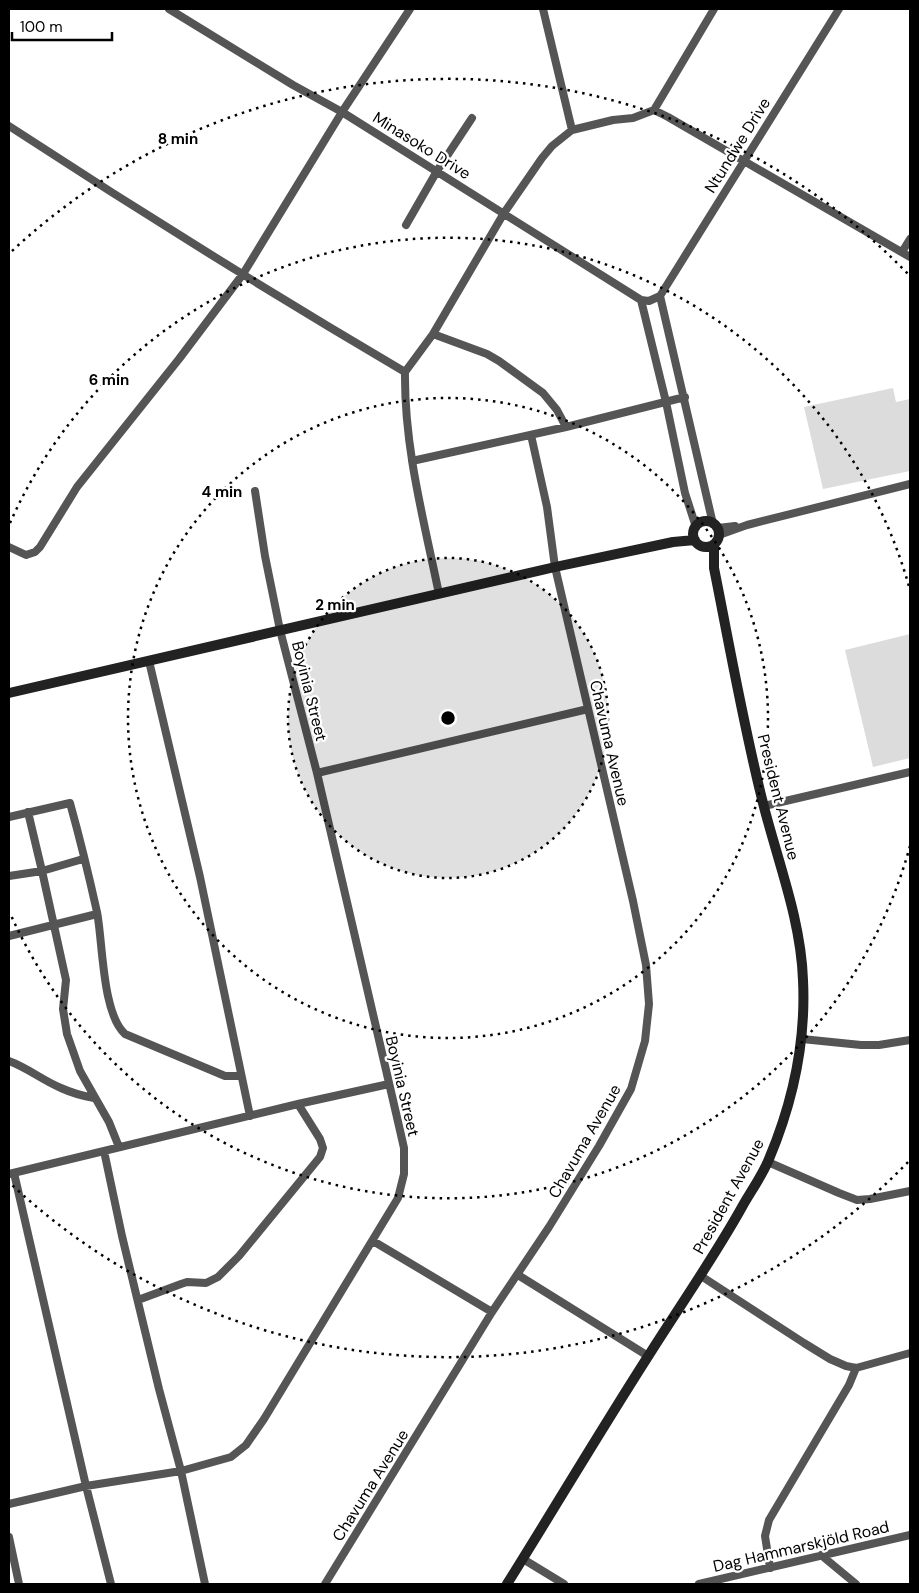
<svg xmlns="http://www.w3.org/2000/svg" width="919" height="1593" font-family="'DM Sans',sans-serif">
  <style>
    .pitch { fill: #dcdcdc }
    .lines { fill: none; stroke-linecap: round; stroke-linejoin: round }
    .street { stroke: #555; stroke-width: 8 }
    .secondary { stroke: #222; stroke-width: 10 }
    .ring { fill: none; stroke: #000; stroke-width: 2.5; stroke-dasharray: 2.5 5 }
    .labels { text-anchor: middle; stroke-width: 4.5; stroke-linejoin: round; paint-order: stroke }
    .street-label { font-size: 16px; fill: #000; stroke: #fff }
    .centre { fill: #000; stroke: #fff; stroke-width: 2.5 }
    .ring-label { font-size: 15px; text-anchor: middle; font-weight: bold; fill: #000; stroke: #fff; stroke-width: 4.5; stroke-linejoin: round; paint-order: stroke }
  </style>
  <rect width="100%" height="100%" fill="#fff"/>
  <path class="pitch" d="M893,388L896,402L910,399V471L823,489L804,407Z
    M910,634V758L873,767L845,650Z"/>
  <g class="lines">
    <path class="street" d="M169,9L293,85L342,112L641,300L649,301L660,296
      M543,9L572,130
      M654,110L714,9
      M9,126C139,211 271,293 405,372C404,447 424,521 439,594
      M406,225L437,171L472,118
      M902,252L910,239
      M660,296L839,9
      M660,296L713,524
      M641,300L666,402L685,493L696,527
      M433,334L487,354L499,361L543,393L557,410L566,427
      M405,372L433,334L504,213L542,158L552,146L572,130L613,120L633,118L654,110L668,117L910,257
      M412,461L566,427L685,397
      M718,528L735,526
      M719,535L747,525L910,484
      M9,547L26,555L35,552L40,547L77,487L179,359L243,274L342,112L410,9
      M149,661L200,877L250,1116
      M317,773L588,709
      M764,806L910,772
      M28,812L42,871L66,980L63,1009L67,1034L80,1071L109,1122L119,1147
      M9,817L70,803C80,839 89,876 97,912C103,943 102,1013 125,1034L225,1076H241
      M9,876L42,871L83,859
      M9,936L97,914
      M802,1039L861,1045H879L910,1040
      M9,1061C28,1068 42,1080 61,1088C72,1093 83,1096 94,1098
      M104,1151L122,1236L159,1389L181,1471L205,1584
      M768,1162L839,1193L857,1200L870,1199L910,1191
      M14,1173L86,1486L111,1584
      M9,1174L298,1104L389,1084
      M373,1241L492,1312
      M518,1275L648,1356
      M701,1276L804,1343L830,1359L846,1366L856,1368L910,1353
      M138,1300L181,1284L187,1282L206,1283L218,1277L239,1256L320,1157L323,1148L320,1139L298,1104
      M9,1504L86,1486L181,1471L231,1457L246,1445L264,1419L398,1198L404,1174V1148L396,1113L317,773L280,630L265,556L255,491
      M9,1537L19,1584
      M821,1555L856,1584
      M523,1559L564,1584
      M770,1568L765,1536L769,1520L849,1385L856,1368
      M325,1584L492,1312L549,1227L599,1146L631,1089L645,1041L649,1004L646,965L633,901L555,567L547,507L531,435
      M699,1584L910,1535"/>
    <path class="secondary" d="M693 534a13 13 0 1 1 26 0a13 13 0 1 1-26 0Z
      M9,693L555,567L673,542L695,540
      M507,1584C554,1509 599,1433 647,1358C679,1307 713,1259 742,1207C751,1191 762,1176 769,1159C793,1102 806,1042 803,980C801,921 779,865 764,807C744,729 730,648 714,568V545"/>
  </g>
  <circle cx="448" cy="718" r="160" fill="#000" fill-opacity=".12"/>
  <g class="ring">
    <circle cx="448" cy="718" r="160"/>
    <circle cx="448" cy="718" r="320"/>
    <path d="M910 846A479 479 0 0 1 10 913M10 523A479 479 0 0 1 910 590"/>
    <path d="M908 1162A639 639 0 0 1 12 1185M12 251A639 639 0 0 1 908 274"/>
  </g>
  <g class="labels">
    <g class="street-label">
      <text transform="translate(422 145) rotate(32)" y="6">Minasoko Drive</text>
      <text transform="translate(737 145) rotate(-58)" y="6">Ntundwe Drive</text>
      <text transform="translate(310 691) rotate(76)" y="6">Boyinia Street</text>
      <text transform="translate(610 743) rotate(77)" y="6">Chavuma Avenue</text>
      <text transform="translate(779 797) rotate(76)" y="6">President Avenue</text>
      <text transform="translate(403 1086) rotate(77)" y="6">Boyinia Street</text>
      <text transform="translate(584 1141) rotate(-60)" y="6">Chavuma Avenue</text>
      <text transform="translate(728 1196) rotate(-61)" y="6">President Avenue</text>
      <text transform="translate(370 1485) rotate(-58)" y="6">Chavuma Avenue</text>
      <text transform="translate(801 1546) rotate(-13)" y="6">Dag Hammarskjöld Road</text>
    </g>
  </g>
  <circle cx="448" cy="718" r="8" class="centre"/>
  <g class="ring-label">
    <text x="178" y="144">8 min</text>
    <text x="109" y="385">6 min</text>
    <text x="222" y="497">4 min</text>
    <text x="335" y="610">2 min</text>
  </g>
  <rect width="919" height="1593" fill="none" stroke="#000000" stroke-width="20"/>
  <path d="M12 32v8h100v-8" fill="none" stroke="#000000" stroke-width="2.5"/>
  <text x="20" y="32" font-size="15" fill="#000000" stroke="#ffffff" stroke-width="4" paint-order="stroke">100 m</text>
</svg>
